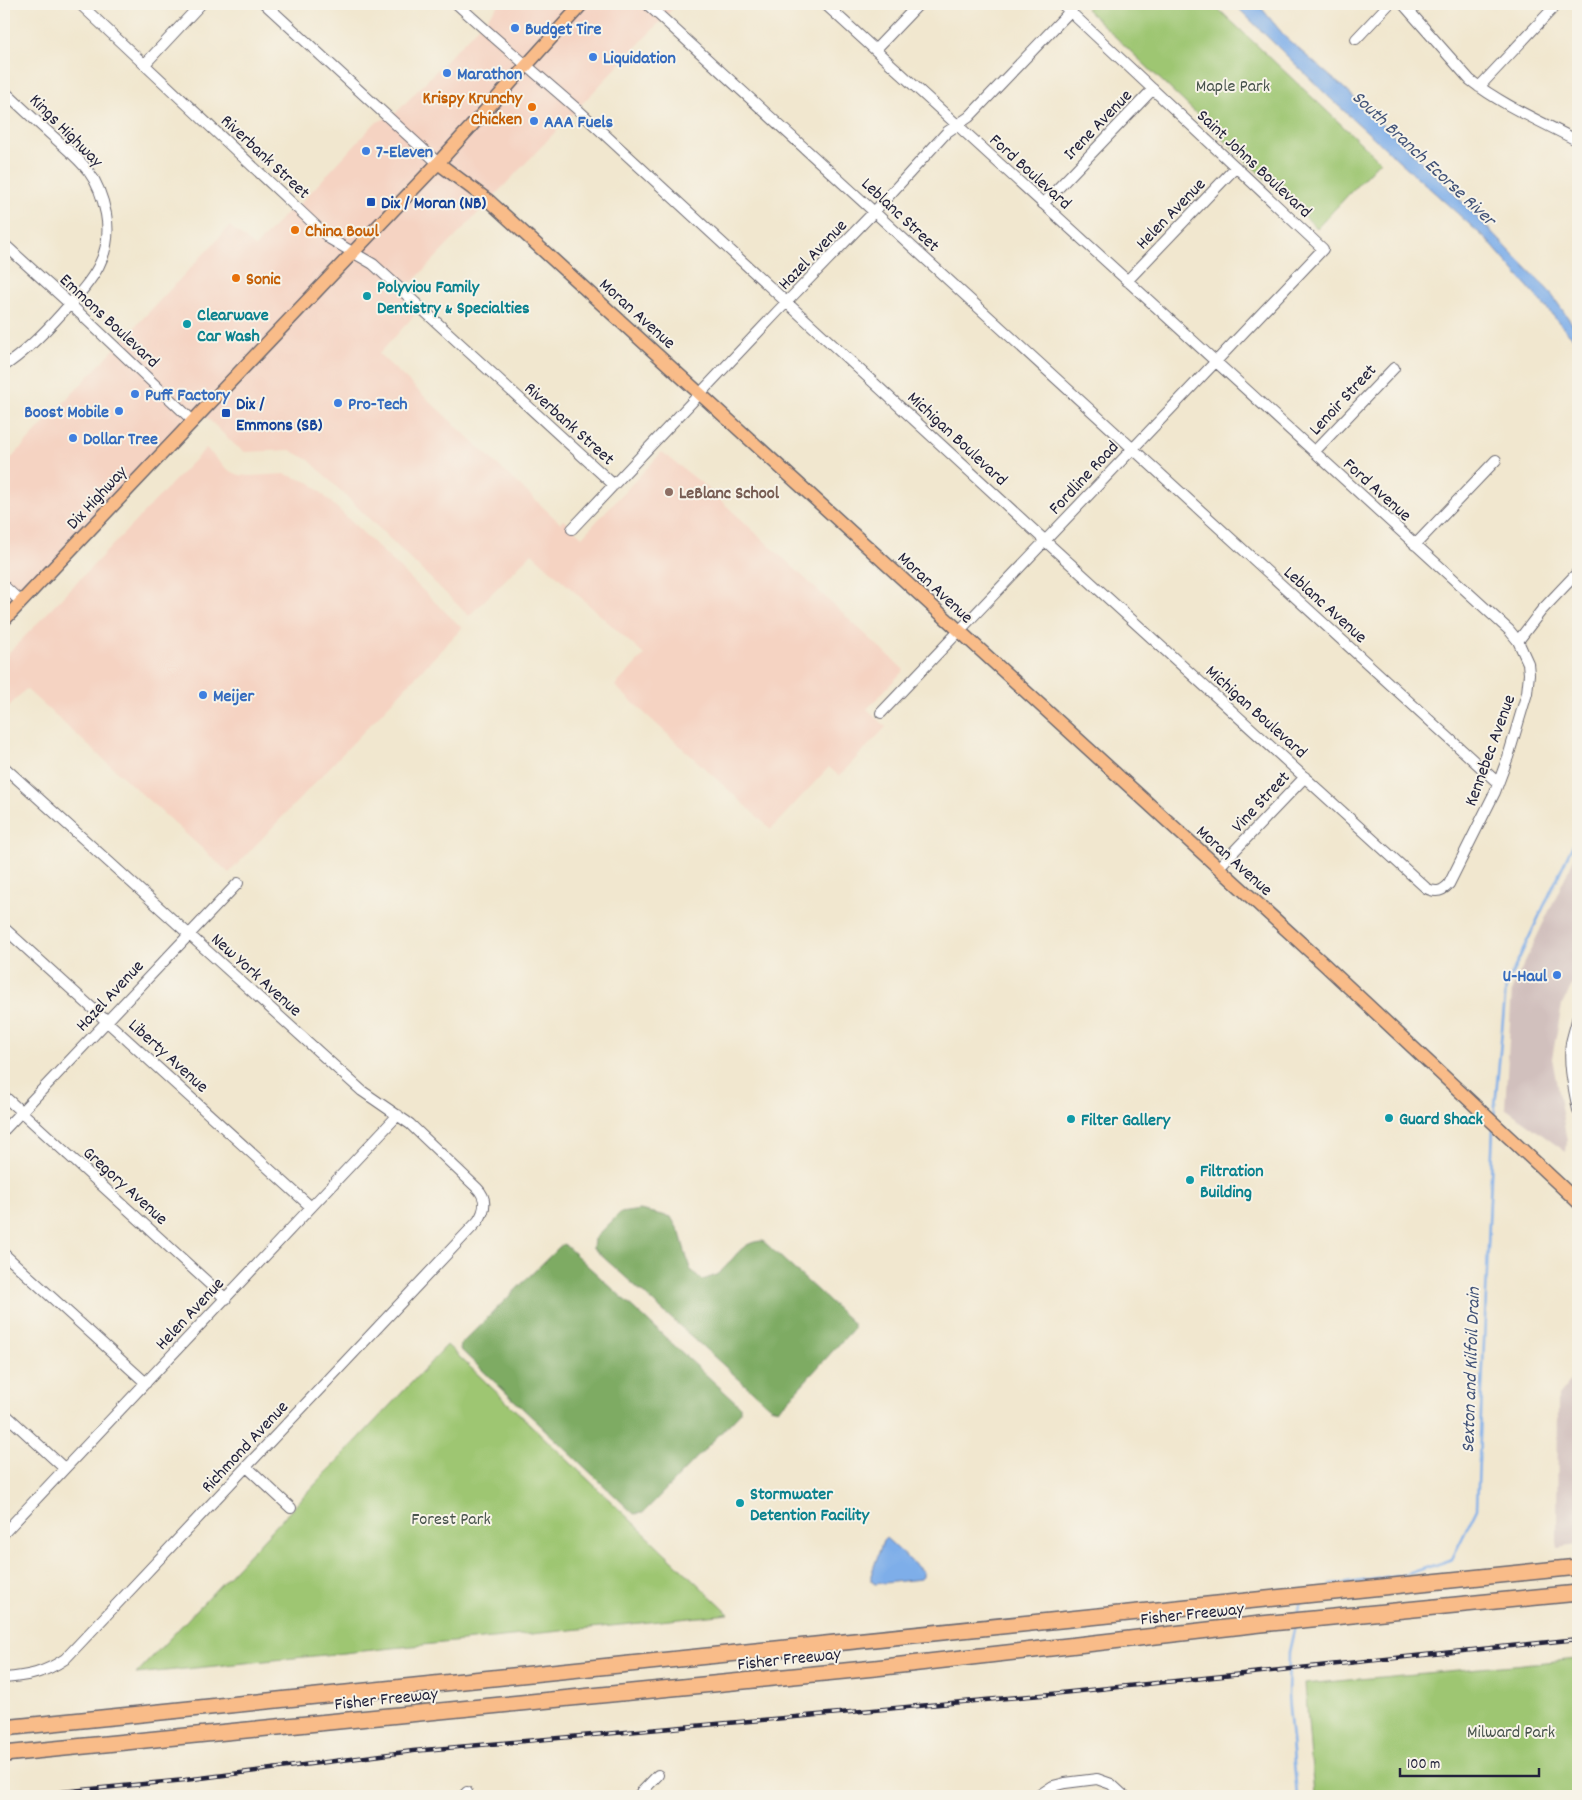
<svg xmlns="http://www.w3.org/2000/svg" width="1582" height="1800" font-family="Dekko,sans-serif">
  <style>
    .built { fill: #f5d3c2 }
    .industrial { fill: #d1c0bd }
    .green { fill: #9ec672; stroke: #607456 }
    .forest { fill: #7eab64; stroke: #506650 }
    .water { fill: #7eaee9; stroke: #506892 }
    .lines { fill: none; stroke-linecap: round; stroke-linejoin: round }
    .stream { stroke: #7eaee9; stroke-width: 2.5 }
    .minor-casing { stroke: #6a676f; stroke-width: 12 }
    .major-casing { stroke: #6a676f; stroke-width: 15 }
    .highway-casing { stroke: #6a676f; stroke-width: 18 }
    .minor { stroke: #fff; stroke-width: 10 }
    .major { stroke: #f9bc89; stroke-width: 12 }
    .highway { stroke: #f9bc89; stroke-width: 15 }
    .rail-casing { stroke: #22223b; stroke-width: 4.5 }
    .rail { stroke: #f7f3e8; stroke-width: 2.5; stroke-dasharray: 8; stroke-linecap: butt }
    .shop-dot { fill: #3f7fe0; stroke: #f7f3e8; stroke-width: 2 }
    .food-dot { fill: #e8710a; stroke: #f7f3e8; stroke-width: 2 }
    .transit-dot { fill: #1a4fb4; stroke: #f7f3e8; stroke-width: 2 }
    .culture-dot { fill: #0f9aa8; stroke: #f7f3e8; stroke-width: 2 }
    .education-dot { fill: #8d6e63; stroke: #f7f3e8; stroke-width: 2 }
    .labels { text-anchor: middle; stroke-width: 4; stroke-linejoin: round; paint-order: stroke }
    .shop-label { font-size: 18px; font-weight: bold; fill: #366cbe; stroke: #f7f3e8; text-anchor: start }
    .park-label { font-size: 18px; fill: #47534c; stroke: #f7f3e8 }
    .food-label { font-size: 18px; font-weight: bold; fill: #c56008; stroke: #f7f3e8; text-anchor: start }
    .street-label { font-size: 18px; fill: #22223b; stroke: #f7f3e8 }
    .transit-label { font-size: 18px; font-weight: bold; fill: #164399; stroke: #f7f3e8; text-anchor: start }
    .culture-label { font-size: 18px; font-weight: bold; fill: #0d838f; stroke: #f7f3e8; text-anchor: start }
    .education-label { font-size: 18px; font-weight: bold; fill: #785e54; stroke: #f7f3e8; text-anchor: start }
    .water-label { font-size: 19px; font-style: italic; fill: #425378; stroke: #f7f3e8 }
  </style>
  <rect width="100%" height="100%" fill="#f7f3e8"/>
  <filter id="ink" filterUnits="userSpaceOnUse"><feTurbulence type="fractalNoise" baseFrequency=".02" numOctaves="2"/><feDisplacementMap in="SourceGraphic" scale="10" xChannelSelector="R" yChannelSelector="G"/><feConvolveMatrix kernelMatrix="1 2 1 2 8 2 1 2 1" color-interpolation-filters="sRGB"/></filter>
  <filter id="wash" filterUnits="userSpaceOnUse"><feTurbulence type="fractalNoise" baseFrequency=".0096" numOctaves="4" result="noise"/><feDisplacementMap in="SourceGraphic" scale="20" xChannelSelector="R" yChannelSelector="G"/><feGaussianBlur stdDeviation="1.12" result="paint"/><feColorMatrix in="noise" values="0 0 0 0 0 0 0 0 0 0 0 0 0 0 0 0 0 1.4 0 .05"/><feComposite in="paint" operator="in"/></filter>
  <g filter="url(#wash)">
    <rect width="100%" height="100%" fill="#f1e7cf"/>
    <path class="built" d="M500,4H677L403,292L421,308L379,354L560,523L563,520L582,537L662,452L704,485L904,670L867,709L886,727L839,776L829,767L771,829L615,686L644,655L532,553L469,616L309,460L290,450L245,452L235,445L201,412L4,620V466L230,226L255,247L294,205L297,207L375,123L395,114Z
      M206,448L226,469L239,475L250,476L285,474L311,483L462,628L229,873L26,689L4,711V658Z"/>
    <path class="industrial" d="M1578,850V973L1562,1005L1552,1058L1567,1141L1566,1152L1505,1108L1512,989Z
      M1578,1372V1545L1557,1548L1558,1396Z"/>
    <path class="green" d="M1090,4H1213L1380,161L1317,228L1086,9Z
      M447,1345L729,1614L136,1674Z
      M1578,1659V1796H1314L1305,1684Z"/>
    <path class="forest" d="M640,1210L671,1217L680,1233L690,1269L702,1280C708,1278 716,1276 720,1272C735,1259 741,1241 763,1241L853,1323V1329L787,1401L778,1409L770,1407L593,1248L594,1239L620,1213Z
      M564,1244L740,1406V1413L643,1513L634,1514L460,1349L461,1344L559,1247Z"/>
    <path class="water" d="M1234,4H1258L1287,39L1345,89L1439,178L1549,291L1578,332V341L1569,334L1488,241L1332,100Z
      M886,1538L923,1572V1577L921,1579L875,1584L871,1581V1575L883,1541Z"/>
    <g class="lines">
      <path class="stream" d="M1494,1117L1506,986L1578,834
        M1331,1585L1402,1576L1452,1559L1477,1508L1493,1128
        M1298,1616L1301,1600
        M1295,1626L1289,1652L1288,1696L1297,1796"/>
    </g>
  </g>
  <g filter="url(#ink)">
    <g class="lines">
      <g class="minor-casing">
        <path id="minor" d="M80,4L330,239L373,264L614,485
          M265,4L438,163
          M457,4C496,40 537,74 577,109L1053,548L1426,888C1435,893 1442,892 1449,884L1495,792L1508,757L1527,693L1529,674L1528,663L1518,641L1509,630L825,4
          M647,4L1498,783
          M1403,4L1470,80C1502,105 1542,122 1578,141
          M1356,39L1389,4
          M875,50L919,4
          M145,64L201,4
          M1479,87L1557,4
          M4,91C21,107 39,124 57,140C68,150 80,160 89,172C98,184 103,199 106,214C114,258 90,282 62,313C45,332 26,352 4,366
          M1043,204L1153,89
          M4,244L70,304L193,421
          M1127,281L1236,167
          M1314,452L1394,368
          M572,529L778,311L874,212L947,132L969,117L1077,4
          M1415,545L1496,460
          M4,586L21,602
          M1518,641L1541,611L1578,572
          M881,713L1323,249L1062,4
          M4,767L362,1091L410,1124L477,1188C487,1198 486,1209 478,1221L65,1659C44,1673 29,1676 4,1678
          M1218,868L1305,777
          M4,928L311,1207
          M1578,1016C1576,1025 1573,1034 1571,1043C1568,1065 1574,1089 1578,1110
          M4,1096L226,1299
          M4,1130L238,883
          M4,1254L146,1383
          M4,1413L64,1468
          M247,1467L291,1508
          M4,1533L398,1115
          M463,1796L467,1792
          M638,1796L658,1775
          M1038,1796L1053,1786L1065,1783L1097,1779L1111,1784L1124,1796"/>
      </g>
      <g class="major-casing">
        <path id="major" d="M438,163L489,201L1325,965L1578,1202
          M4,620L438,163L582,4"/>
      </g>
      <g class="highway-casing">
        <path id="highway" d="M4,1728L1578,1567
          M4,1754L875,1668L1261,1624L1578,1593"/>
      </g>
      <use href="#minor" class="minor"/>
      <use href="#major" class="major"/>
      <use href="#highway" class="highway"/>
      <g class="rail-casing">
        <path id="rail" d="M20,1796L185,1780L413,1751L1042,1695L1578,1639"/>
      </g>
      <use href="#rail" class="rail"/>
    </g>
  </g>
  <g class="shop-dot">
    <circle cx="515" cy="28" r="5"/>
    <circle cx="593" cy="57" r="5"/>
    <circle cx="447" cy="73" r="5"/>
    <circle cx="534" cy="121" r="5"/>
    <circle cx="366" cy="151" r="5"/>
    <circle cx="135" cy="394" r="5"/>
    <circle cx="338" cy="403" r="5"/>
    <circle cx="119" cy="411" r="5"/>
    <circle cx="73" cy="438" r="5"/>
    <circle cx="203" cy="695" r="5"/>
    <circle cx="1557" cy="975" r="5"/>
  </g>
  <g class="food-dot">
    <circle cx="532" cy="107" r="5"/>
    <circle cx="295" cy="230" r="5"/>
    <circle cx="236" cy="278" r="5"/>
  </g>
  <g class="transit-dot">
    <rect x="366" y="197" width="10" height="10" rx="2.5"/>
    <rect x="221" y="408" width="10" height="10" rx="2.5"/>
  </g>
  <g class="culture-dot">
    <circle cx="367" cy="296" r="5"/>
    <circle cx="187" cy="324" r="5"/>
    <circle cx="1389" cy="1118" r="5"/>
    <circle cx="1071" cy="1119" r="5"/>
    <circle cx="1190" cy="1180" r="5"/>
    <circle cx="740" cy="1503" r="5"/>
  </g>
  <circle class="education-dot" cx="669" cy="492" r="5"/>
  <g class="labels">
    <g class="shop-label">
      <text x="525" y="34">Budget Tire</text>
      <text x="603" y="63">Liquidation</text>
      <text x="457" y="79">Marathon</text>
      <text x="544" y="127">AAA Fuels</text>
      <text x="376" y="157">7-Eleven</text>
      <text x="145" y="400">Puff Factory</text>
      <text x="348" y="409">Pro-Tech</text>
      <text x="109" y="417" text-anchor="end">Boost Mobile</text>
      <text x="83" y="444">Dollar Tree</text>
      <text x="213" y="701">Meijer</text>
      <text x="1547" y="981" text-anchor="end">U-Haul</text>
    </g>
    <g class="park-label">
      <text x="1233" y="91">Maple Park</text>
      <text x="451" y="1524">Forest Park</text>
      <text x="1511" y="1737">Milward Park</text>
    </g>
    <g class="food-label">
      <text x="522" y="103" text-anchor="end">Krispy Krunchy<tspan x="522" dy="21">Chicken</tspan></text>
      <text x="305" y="236">China Bowl</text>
      <text x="246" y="284">Sonic</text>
    </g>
    <g class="street-label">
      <text transform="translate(1097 124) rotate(-46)" y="6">Irene Avenue</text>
      <text transform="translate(67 130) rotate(45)" y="6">Kings Highway</text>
      <text transform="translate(266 156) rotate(43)" y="6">Riverbank Street</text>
      <text transform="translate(1255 163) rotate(43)" y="6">Saint Johns Boulevard</text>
      <text transform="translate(1031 171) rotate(42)" y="6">Ford Boulevard</text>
      <text transform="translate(1170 213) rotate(-46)" y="6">Helen Avenue</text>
      <text transform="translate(901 214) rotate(43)" y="6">Leblanc Street</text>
      <text transform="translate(812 254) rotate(-46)" y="6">Hazel Avenue</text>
      <text transform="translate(638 313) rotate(42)" y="6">Moran Avenue</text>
      <text transform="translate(110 320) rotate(43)" y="6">Emmons Boulevard</text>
      <text transform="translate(1342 399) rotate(-47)" y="6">Lenoir Street</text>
      <text transform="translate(570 423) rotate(42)" y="6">Riverbank Street</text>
      <text transform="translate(958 438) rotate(43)" y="6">Michigan Boulevard</text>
      <text transform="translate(1083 477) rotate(-47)" y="6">Fordline Road</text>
      <text transform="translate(1378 489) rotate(42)" y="6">Ford Avenue</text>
      <text transform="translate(96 497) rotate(-47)" y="6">Dix Highway</text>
      <text transform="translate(936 587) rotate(43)" y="6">Moran Avenue</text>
      <text transform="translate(1326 604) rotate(42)" y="6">Leblanc Avenue</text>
      <text transform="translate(1257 711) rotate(42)" y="6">Michigan Boulevard</text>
      <text transform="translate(1489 750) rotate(-70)" y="6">Kennebec Avenue</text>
      <text transform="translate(1260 801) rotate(-47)" y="6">Vine Street</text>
      <text transform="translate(1235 860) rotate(42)" y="6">Moran Avenue</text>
      <text transform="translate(257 974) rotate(42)" y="6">New York Avenue</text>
      <text transform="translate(109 995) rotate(-47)" y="6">Hazel Avenue</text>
      <text transform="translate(169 1055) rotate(42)" y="6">Liberty Avenue</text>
      <text transform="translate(126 1185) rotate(42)" y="6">Gregory Avenue</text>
      <text transform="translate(189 1313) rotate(-47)" y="6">Helen Avenue</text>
      <text transform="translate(244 1446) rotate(-47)" y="6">Richmond Avenue</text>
      <text transform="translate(1192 1613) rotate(-6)" y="6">Fisher Freeway</text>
      <text transform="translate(789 1658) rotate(-6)" y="6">Fisher Freeway</text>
      <text transform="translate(386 1698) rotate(-6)" y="6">Fisher Freeway</text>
    </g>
    <g class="transit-label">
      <text x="381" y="208">Dix / Moran (NB)</text>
      <text x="236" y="409">Dix /<tspan x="236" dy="21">Emmons (SB)</tspan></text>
    </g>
    <g class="culture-label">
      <text x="377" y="292">Polyviou Family<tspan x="377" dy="21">Dentistry &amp; Specialties</tspan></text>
      <text x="197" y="320">Clearwave<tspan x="197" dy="21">Car Wash</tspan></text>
      <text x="1399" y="1124">Guard Shack</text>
      <text x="1081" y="1125">Filter Gallery</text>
      <text x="1200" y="1176">Filtration<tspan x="1200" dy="21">Building</tspan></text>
      <text x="750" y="1499">Stormwater<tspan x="750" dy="21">Detention Facility</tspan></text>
    </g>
    <g class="education-label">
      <text x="679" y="498">LeBlanc School</text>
    </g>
    <g class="water-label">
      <text transform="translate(1425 157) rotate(43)" y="7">South Branch Ecorse River</text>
      <text transform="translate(1469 1370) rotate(-88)" y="7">Sexton and Kilfoil Drain</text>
    </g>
  </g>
  <rect width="1582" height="1800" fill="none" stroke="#f7f3e8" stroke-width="20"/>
  <path d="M1400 1768v8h139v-8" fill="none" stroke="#22223b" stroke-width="2.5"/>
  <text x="1407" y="1768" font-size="15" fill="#22223b" stroke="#f7f3e8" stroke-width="4" paint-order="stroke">100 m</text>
</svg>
